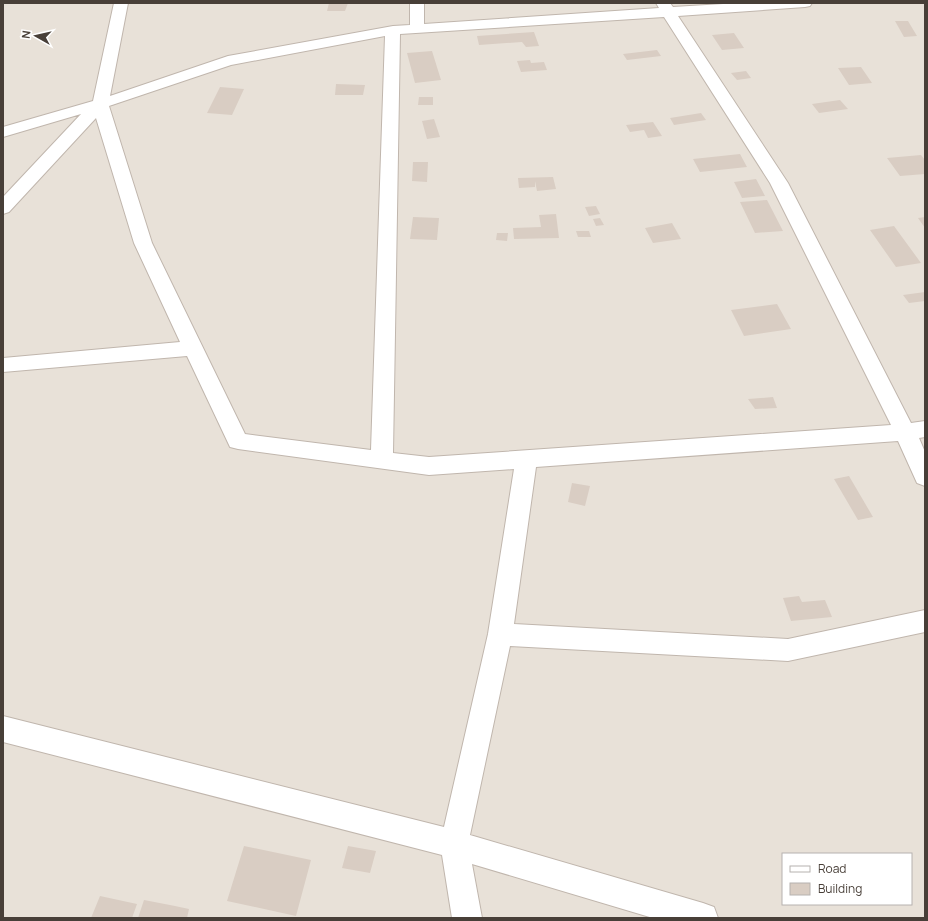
<svg xmlns="http://www.w3.org/2000/svg" width="928" height="921" font-family="Manrope,sans-serif">
  <style>
    .residential { fill: #e8e1d8; fill-rule: evenodd }
    .building { fill: #d9cdc3 }
    .lines { fill: none; stroke-linecap: round; stroke-linejoin: round }
    .street-casing { stroke: #c0b6ad; stroke-width: 2 }
    .street { fill: #fff; fill-rule: evenodd }
  </style>
  <rect width="100%" height="100%" fill="#f4f0ea"/>
  <path class="residential" d="M3,3H925V918H3ZM783,854H911V904H783Z"/>
  <path class="building" d="M329,3H348L345,11H327Z
    M895,21H908L917,36L904,37Z
    M534,32L539,46L526,47L522,42L479,45L477,36Z
    M734,33L744,48L722,50L712,35Z
    M657,50L661,56L627,60L623,54Z
    M432,51L441,80L415,83L407,53Z
    M530,60L531,63L544,62L547,70L521,72L517,61Z
    M861,67L872,83L849,85L838,68Z
    M746,71L751,78L737,80L731,73Z
    M336,84L365,85L363,95H335Z
    M220,87L244,89L232,115L207,113Z
    M419,97H433V105H418Z
    M840,100L848,109L819,113L812,104Z
    M701,113L706,120L674,125L670,118Z
    M434,119L440,137L427,139L422,121Z
    M653,122L662,136L648,138L644,130L630,132L626,125Z
    M740,154L747,167L700,172L693,159Z
    M921,155L925,160V174L900,176L887,158Z
    M413,162H428L427,182L412,181Z
    M553,177L556,189L537,191L535,181V187L519,188L518,178Z
    M756,179L765,196L742,198L734,182Z
    M767,200L783,231L755,233L740,202Z
    M596,206L600,214L589,216L585,207Z
    M556,214L559,238L514,239L513,228L541,227L539,215Z
    M413,217L439,218L437,240L410,239Z
    M925,217V228L918,218Z
    M600,218L604,225L596,226L593,219Z
    M672,223L681,239L653,243L645,228Z
    M894,226L921,263L896,267L870,230Z
    M576,231H589L591,237H578Z
    M497,233H508L507,241L496,240Z
    M925,292V301L909,303L903,295Z
    M777,304L791,329L744,336L731,310Z
    M773,397L777,408L755,409L748,399Z
    M849,476L873,517L858,520L834,479Z
    M572,483L590,486L585,506L568,502Z
    M799,596L802,602L825,600L832,617L791,621L783,598Z
    M244,846L311,860L296,916L227,901Z
    M348,846L376,851L370,873L342,868Z
    M100,896L137,904L132,918H91Z
    M144,900L175,906L189,909L187,918H138Z"/>
  <g class="lines">
    <g class="street-casing">
      <path id="street" d="M114,3H128L110,96L228,56L393,26L410,25V3H424V24L659,8L656,3H670L673,7L740,3H812L810,6L805,7L678,16L788,183L911,423L925,421V437L919,438L925,452V486L917,483L898,441L536,467L514,624L788,639L925,610V632L788,661L510,646L470,835L703,903L714,907L718,918H653L472,864L482,918H452L442,855L3,742V716L444,827L488,634L514,469L429,475L238,449L230,447L187,356L3,372V358L180,342L134,243L96,118L9,212L3,214V197L81,114L3,137V127L93,101ZM664,17L770,183L891,425L429,457L393,453L400,34ZM385,36L371,450L245,434L152,243L109,106L231,65Z"/>
    </g>
    <use href="#street" class="street"/>
  </g>
  <rect width="928" height="921" fill="none" stroke="#483f38" stroke-width="8"/>
  <rect x="782" y="853" width="130" height="52" fill="#ffffff" stroke="#b6b2af"/>
  <rect x="790" y="866" width="20" height="6" fill="#ffffff" stroke="#b6b2af"/>
  <text x="818" y="873" font-size="12" fill="#483f38">Road</text>
  <rect x="790" y="883" width="20" height="12" fill="#d9cdc3" stroke="#b6b2af"/>
  <text x="818" y="893" font-size="12" fill="#483f38">Building</text>
  <g transform="translate(36 36) rotate(278)" stroke="#ffffff" stroke-width="3" paint-order="stroke">
  <path d="M0-3L7 15L0 10L-7 15Z" fill="#483f38"/>
  <text y="-6" font-size="11" font-weight="bold" text-anchor="middle" fill="#483f38">N</text>
  </g>
</svg>
